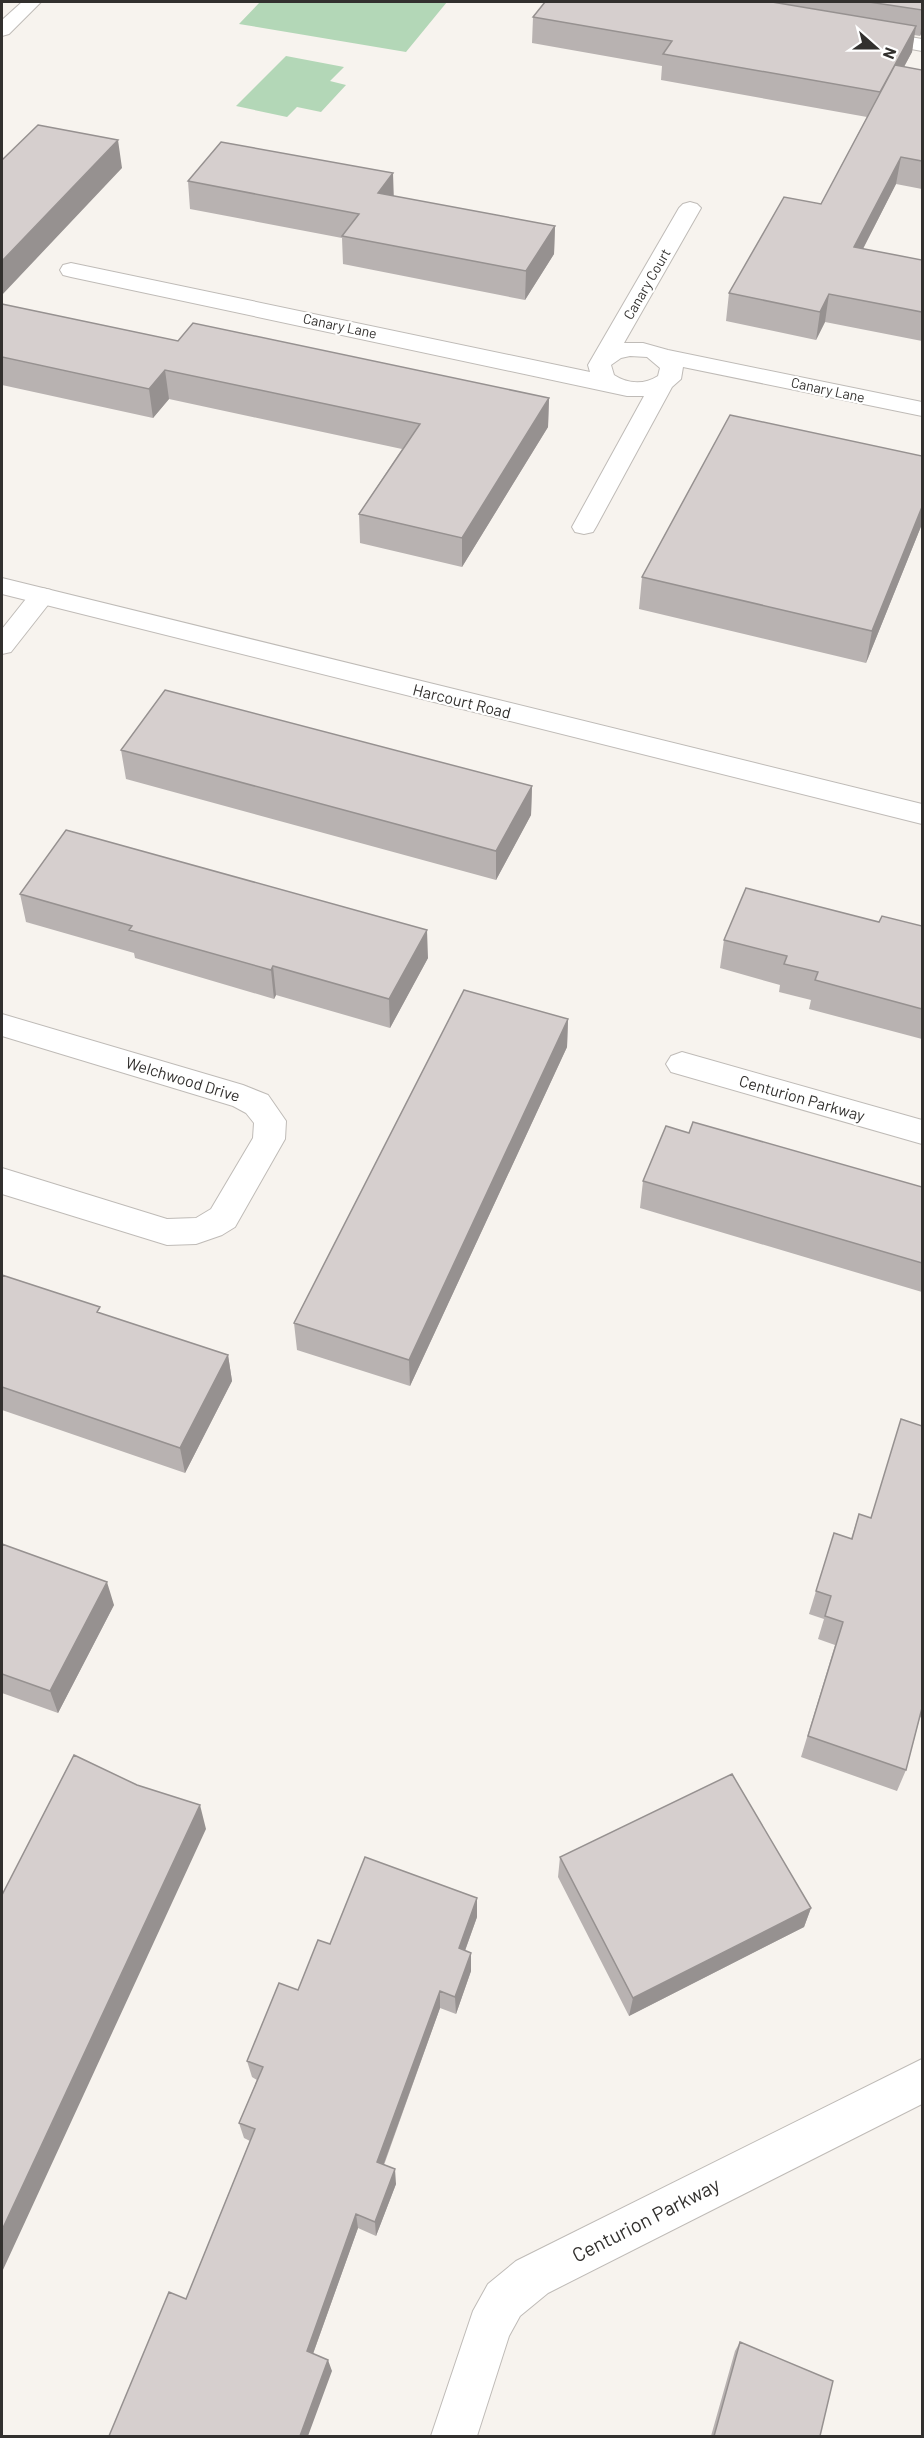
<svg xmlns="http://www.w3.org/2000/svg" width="924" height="2438" font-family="Barlow,sans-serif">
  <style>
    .green { fill: #b3d7b7 }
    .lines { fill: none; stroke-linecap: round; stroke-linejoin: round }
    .service-casing { stroke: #bfbbb7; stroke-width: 2 }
    .minor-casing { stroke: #bfbbb7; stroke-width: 2 }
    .tertiary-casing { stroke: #bfbbb7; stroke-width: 2 }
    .service { fill: #fff; fill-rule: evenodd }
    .minor { fill: #fff; fill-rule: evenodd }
    .tertiary { fill: #fff; fill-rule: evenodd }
    .wall { fill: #b8b2b1 }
    .shaded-wall { fill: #969190 }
    .building { fill: #d6cfce; stroke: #969190; stroke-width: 1.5 }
    .labels { text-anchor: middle; stroke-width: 4.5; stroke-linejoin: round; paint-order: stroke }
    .far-street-label { font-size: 14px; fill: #32302e; stroke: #fff }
    .street-label { font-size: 16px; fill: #32302e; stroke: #fff }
    .near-street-label { font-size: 20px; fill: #32302e; stroke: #fff }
  </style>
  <rect width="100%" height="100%" fill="#f7f3ee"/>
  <path class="green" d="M260,2H447L406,52L239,24Z
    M286,56L344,67L330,81L346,85L321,112L297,107L287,117L236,106Z"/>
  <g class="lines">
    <g class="service-casing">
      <path id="service" d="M22,2H41L9,34L2,36V20Z"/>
    </g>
    <g class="minor-casing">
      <path id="minor" d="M868,30L922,39V51L861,40L858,36L861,32Z
        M690,202L697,204L701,208L624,343H643L668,350L922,402V416L683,367L681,379L672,387L596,527L593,532L584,534L575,532L572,527L644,396H627L71,277L63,275L60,270L63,265L71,263L590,372L588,365L679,208L683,204ZM630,356L647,357L660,368L658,376C644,385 628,384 614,375L611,365L621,358Z
        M42,588L51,590L55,596L11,652L2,654V629L33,590Z
        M2,1014L243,1085L268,1095L286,1121L285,1139L235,1227L222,1235L196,1244L167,1245L2,1194V1168L167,1219L196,1218L211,1209L253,1138L254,1123L246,1113L233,1106L2,1036Z
        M682,1052L922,1120V1144L671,1072L666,1064L671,1056Z
        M922,2059V2104L548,2293L520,2316L509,2336L477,2436H431L473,2311L488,2284L516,2261Z"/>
    </g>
    <g class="tertiary-casing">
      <path id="tertiary" d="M2,578L922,804V824L2,594Z"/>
    </g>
    <use href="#service" class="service"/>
    <use href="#minor" class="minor"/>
    <use href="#tertiary" class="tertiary"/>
  </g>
  <path class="wall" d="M545,2H922V32L920,36L914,35L912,52L904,67L922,70V189L896,184L863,249L922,260V341L825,322L816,340L726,321L729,293L821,204L867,117L661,80L662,66L532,43L533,17Z
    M188,181L393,196L555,226L554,254L525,300L343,264L342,238L190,209Z
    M2,304L178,341L549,398L548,427L462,567L360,543L359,514L402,449L169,399L153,418L2,385Z
    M922,524L866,663L639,609L642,577Z
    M121,750L532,786L531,815L496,880L126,779Z
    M20,894L428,958L390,1028L276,995L274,999L135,958L134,953L26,922Z
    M879,922L922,926V1039L809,1009L811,1000L779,992L780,985L720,968L724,940Z
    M568,1019L567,1047L410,1386L297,1350L294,1323Z
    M689,1133L922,1187V1292L640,1208L643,1181Z
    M2,1275L102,1314L228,1355L232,1381L185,1473L2,1410Z
    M922,1426V1718L920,1717L906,1770L897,1791L801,1757L835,1645L818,1639L824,1619L809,1614L816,1591L851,1539L859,1514L870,1518Z
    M2,1544L114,1605L58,1713L2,1693Z
    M560,1857L811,1908L804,1927L629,2016L558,1877Z
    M477,1917L465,1951L471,1971L456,2014L440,2008L384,2165L396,2184L376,2236L358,2228L313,2354L332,2371L186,2299L250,2141L244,2138L239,2123L257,2080L252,2077L247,2061L330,1944Z
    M740,2342L820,2436H711L735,2351Z"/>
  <path class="shaded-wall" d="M922,21V32L920,36Z
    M916,26L912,52L876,118L880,92Z
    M118,140L122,168L2,295V261Z
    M901,157L896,184L850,274L854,247Z
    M393,173L394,202L378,193Z
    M555,226L554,254L525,300L526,271Z
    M829,294L825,322L816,340L820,312Z
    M165,370L169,399L153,418L149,389Z
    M549,398L548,427L462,567V538Z
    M922,507V524L866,663L872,631Z
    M532,786L531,815L496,880V851Z
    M427,930L428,958L390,1028L389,999Z
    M273,966L276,995L274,999L271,970Z
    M568,1019L567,1047L410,1386L409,1360Z
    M228,1355L232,1381L185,1473L180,1448Z
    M107,1582L114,1605L58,1713L50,1691Z
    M200,1805L206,1829L2,2272V2230Z
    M477,1898V1917L459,1967V1948Z
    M811,1908L804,1927L629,2016L633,1998Z
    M471,1953V1971L456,2014L455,1997Z
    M440,1991V2008L379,2177L377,2162Z
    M395,2169L396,2184L376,2236L375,2222Z
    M356,2214L358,2228L310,2362L307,2351Z
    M328,2360L332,2371L308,2436H300Z"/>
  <path class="building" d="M545,2H772L916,26L880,92L663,54L672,41L533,17Z
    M869,2H922V10Z
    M895,65L922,70V161L901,157L854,247L922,260V312L829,294L820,312L729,293L784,197L821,204Z
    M38,125L118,140L2,261V160Z
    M221,142L393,173L378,193L555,226L526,271L342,236L359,214L188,181Z
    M2,304L178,341L193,323L549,398L462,538L359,514L420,424L165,370L149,389L2,357Z
    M730,415L922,456V507L872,631L642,577Z
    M165,690L532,786L496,851L121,750Z
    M66,830L427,930L389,999L273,966L271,970L129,930L132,926L20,894Z
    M746,888L879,922L882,916L922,926V1009L815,980L818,972L784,964L787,956L724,940Z
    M464,990L568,1019L409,1360L294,1323Z
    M693,1122L922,1187V1263L643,1181L666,1126L689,1133Z
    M2,1275L100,1307L97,1312L228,1355L180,1448L2,1387Z
    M901,1419L922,1426V1708L906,1770L808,1736L843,1622L825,1616L831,1596L816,1591L834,1533L852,1539L859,1514L871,1518Z
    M2,1544L107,1582L50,1691L2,1674Z
    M74,1755L137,1785L200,1805L2,2230V1895Z
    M732,1774L811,1908L633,1998L560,1857Z
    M365,1857L477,1898L459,1948L471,1953L455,1997L440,1991L377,2162L395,2169L375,2222L356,2214L307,2351L328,2360L300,2436H109L169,2292L186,2299L255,2129L239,2123L263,2067L247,2061L279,1983L298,1990L318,1940L330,1944Z
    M740,2342L833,2381L820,2436H714Z"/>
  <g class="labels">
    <g class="far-street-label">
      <text transform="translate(647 284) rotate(-60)" y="5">Canary Court</text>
      <text transform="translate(340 326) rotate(12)" y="5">Canary Lane</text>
      <text transform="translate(828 390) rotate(12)" y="5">Canary Lane</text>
    </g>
    <g class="street-label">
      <text transform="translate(462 701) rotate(14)" y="6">Harcourt Road</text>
      <text transform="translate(183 1079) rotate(17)" y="6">Welchwood Drive</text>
      <text transform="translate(802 1098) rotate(16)" y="6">Centurion Parkway</text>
    </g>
    <g class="near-street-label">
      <text transform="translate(646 2220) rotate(-27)" y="7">Centurion Parkway</text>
    </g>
  </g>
  <rect width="924" height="2438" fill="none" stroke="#32302e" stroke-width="6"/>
  <g transform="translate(876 48) rotate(111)" stroke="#ffffff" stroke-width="4.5" paint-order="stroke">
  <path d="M0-4.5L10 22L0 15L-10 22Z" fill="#32302e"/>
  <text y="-9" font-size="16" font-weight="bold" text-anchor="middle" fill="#32302e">N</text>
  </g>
</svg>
